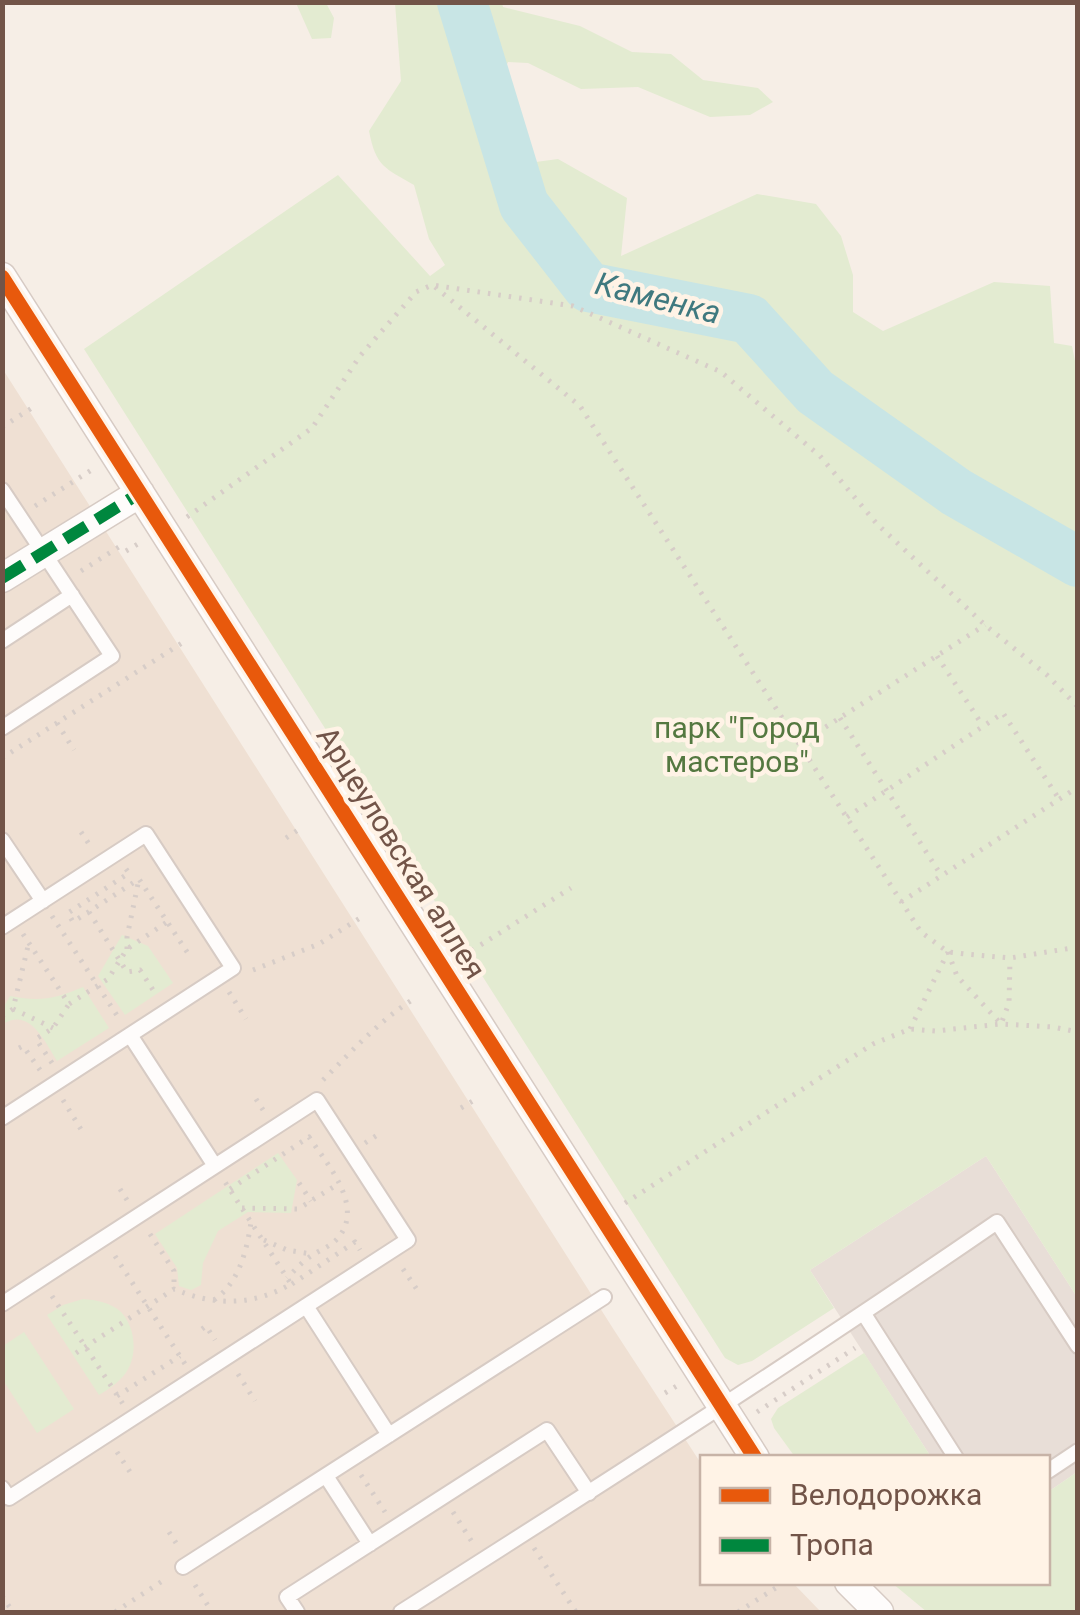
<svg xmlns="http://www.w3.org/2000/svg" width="1080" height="1615" font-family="Roboto,sans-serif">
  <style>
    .residential { fill: #efe0d3 }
    .industrial { fill: #e8ded7 }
    .green { fill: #e3ebd1 }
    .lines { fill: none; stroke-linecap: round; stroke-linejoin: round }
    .river { stroke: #c8e5e5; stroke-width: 50 }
    .service-casing { stroke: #d7cbc4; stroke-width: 18 }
    .minor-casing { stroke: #d7cbc4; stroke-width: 31 }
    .path { stroke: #d7cdc8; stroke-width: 5; stroke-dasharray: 2.5 8; stroke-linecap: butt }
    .service { stroke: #fefcfb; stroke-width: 14 }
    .minor { stroke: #fefcfb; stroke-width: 28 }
    .quiet { stroke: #00873e; stroke-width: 12; stroke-dasharray: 25 12; stroke-linecap: butt }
    .cycleway-casing { stroke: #fff3e6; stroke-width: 21 }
    .cycleway { stroke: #e8590c; stroke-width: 15 }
    .labels { text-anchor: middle; stroke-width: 9; stroke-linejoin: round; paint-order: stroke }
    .park-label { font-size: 30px; fill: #547840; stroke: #fff3e6 }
    .street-label { font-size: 30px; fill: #725448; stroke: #fff3e6 }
    .water-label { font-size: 32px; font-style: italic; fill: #3f797f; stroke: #fff3e6 }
  </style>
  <rect width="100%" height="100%" fill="#f6eee6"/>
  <path class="residential" d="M2,368L614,1330L702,1465V1582L793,1583L821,1612H3Z"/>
  <path class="industrial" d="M986,1156L1077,1297V1472L1048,1492V1458L931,1457L810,1270Z"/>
  <path class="green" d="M296,3H326L334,18L331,38L312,39Z
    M395,3H502L503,7L580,26L632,52L671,54L703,80L758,88L773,102L750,115L710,117L638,87L581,89L528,63L508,62L493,97L519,124L521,164L558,159L627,198L621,256L757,194L816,204L841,236L853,275V312L883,331L994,282L1050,286L1054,343L1072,346L1078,376L1077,1297L986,1156L810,1270L834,1308L752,1361L738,1365L725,1358L84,349L338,175L430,276L445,265L429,239L414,185C385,168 376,167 369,131L401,81Z
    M122,935L148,946L173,983L125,1015L98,976Z
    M83,987L109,1028L57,1061C45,1042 30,1007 3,1024V1008L10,996C40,1002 55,999 83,987Z
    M278,1153L297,1180L291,1213L248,1212L218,1231L203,1263L201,1285L191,1290L179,1286L177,1268L155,1234Z
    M83,1299C96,1300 110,1302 121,1312C136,1328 138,1357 125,1374C118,1383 109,1389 99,1395L47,1315L63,1305Z
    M24,1332L74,1409L37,1433L3,1380V1346Z
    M864,1353L931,1457H795L774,1428L771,1419L778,1408Z
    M1077,1472V1612H927L892,1583L1048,1582V1492Z"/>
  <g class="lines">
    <path class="river" d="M462,2L524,205L588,287L749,319L815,392L956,492L1078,562"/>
    <g class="service-casing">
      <path id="service" d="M2,490L112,656L2,728
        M2,641L72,595
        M2,840L43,901
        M2,927L146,834L233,968L2,1118
        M130,1035L215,1166
        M2,1304L317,1100L408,1240L9,1498L2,1488
        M306,1306L389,1435
        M864,1314L956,1458
        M1048,1471L1078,1451
        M326,1476L370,1544
        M183,1567L604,1297
        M297,1612L287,1597L547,1430L589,1493
        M401,1612C601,1485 801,1357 997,1222L1078,1346"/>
    </g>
    <g class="minor-casing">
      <path id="minor" d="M2,277L755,1458
        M2,578L140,493
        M849,1582L879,1612"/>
    </g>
    <path class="path" d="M435,287L580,406L921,932L948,952L965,954L1010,958L1078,947
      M2,427L35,406
      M35,506L93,469
      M187,517L312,428L360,356L416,292L432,285L573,306L721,372L820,456L877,524L985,625L1047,675L1078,707
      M126,551L138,544
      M81,571L122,545
      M937,656L983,726
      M840,718L941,875
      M57,723L74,750
      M799,744L985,625
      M2,758L182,643
      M847,817L1003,713L1059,799
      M81,832L91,847
      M286,838L301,828
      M126,869L129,873L68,913L73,922L139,879L191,958
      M901,902L1078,787
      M89,912L127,972L140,970L155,993
      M52,916L120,1020
      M23,934L69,1004L108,979L127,949L167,922
      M127,949V937L139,879
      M948,952L957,976L1001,1024L1009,1003L1010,959
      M463,956L571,888
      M253,970L319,944L360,918
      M229,992L246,1019
      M13,1009L53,1028
      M2,1016L13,1009L29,942
      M910,1029L948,952
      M19,1048L23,1046L40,1070
      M52,1063L36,1039L53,1028L69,1004
      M323,1080C352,1051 378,1022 412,1000
      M256,1099L265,1113
      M63,1100L82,1131
      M461,1108L476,1099
      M365,1143L379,1134
      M299,1183L311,1201
      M120,1189L127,1200
      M230,1189L309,1137C327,1164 365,1206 338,1238C331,1246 320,1250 311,1256C302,1262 295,1270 287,1278
      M625,1203L873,1044L910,1029L935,1031L1001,1024L1053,1027L1078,1032
      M242,1208L298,1209L338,1184
      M150,1234L174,1271V1289
      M264,1240L287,1250L311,1254
      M115,1256L185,1364
      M403,1269L418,1291
      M292,1284L355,1242L360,1250
      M52,1296L123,1404
      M214,1300C239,1283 247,1250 251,1222
      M202,1329L206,1326L215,1340
      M76,1353L174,1289C214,1306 253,1306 291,1284L225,1182
      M238,1374L255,1401
      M665,1393L680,1384
      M117,1396L180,1356
      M757,1412L855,1348
      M117,1452L132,1475
      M361,1475L385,1512
      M453,1512L474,1545
      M169,1532L178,1546
      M534,1548L576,1612
      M195,1585L212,1612
      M2,1596L13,1612
      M115,1612L167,1578
      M738,1612L785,1582"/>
    <use href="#service" class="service"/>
    <use href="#minor" class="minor"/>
    <path class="quiet" d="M2,578L140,493"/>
    <g class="cycleway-casing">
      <path id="cycleway" d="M2,277L755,1458"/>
    </g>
    <use href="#cycleway" class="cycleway"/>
  </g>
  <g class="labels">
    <g class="park-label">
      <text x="737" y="738">парк "Город<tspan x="737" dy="34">мастеров"</tspan></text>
    </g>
    <g class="street-label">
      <text transform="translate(401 853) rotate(58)" y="10">Арцеуловская аллея</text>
    </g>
    <g class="water-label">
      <text transform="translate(658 298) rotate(14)" y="11">Каменка</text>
    </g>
  </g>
  <rect width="1080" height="1615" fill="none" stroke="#725448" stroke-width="10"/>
  <rect x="700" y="1455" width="350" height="130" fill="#fff3e6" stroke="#c7b3a7" stroke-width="2.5"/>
  <rect x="720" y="1488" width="50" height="15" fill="#e8590c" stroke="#c7b3a7" stroke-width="2.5"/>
  <text x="790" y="1505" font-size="30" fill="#725448">Велодорожка</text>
  <rect x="720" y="1538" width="50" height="15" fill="#00873e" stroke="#c7b3a7" stroke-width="2.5"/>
  <text x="790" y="1555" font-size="30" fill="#725448">Тропа</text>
</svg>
